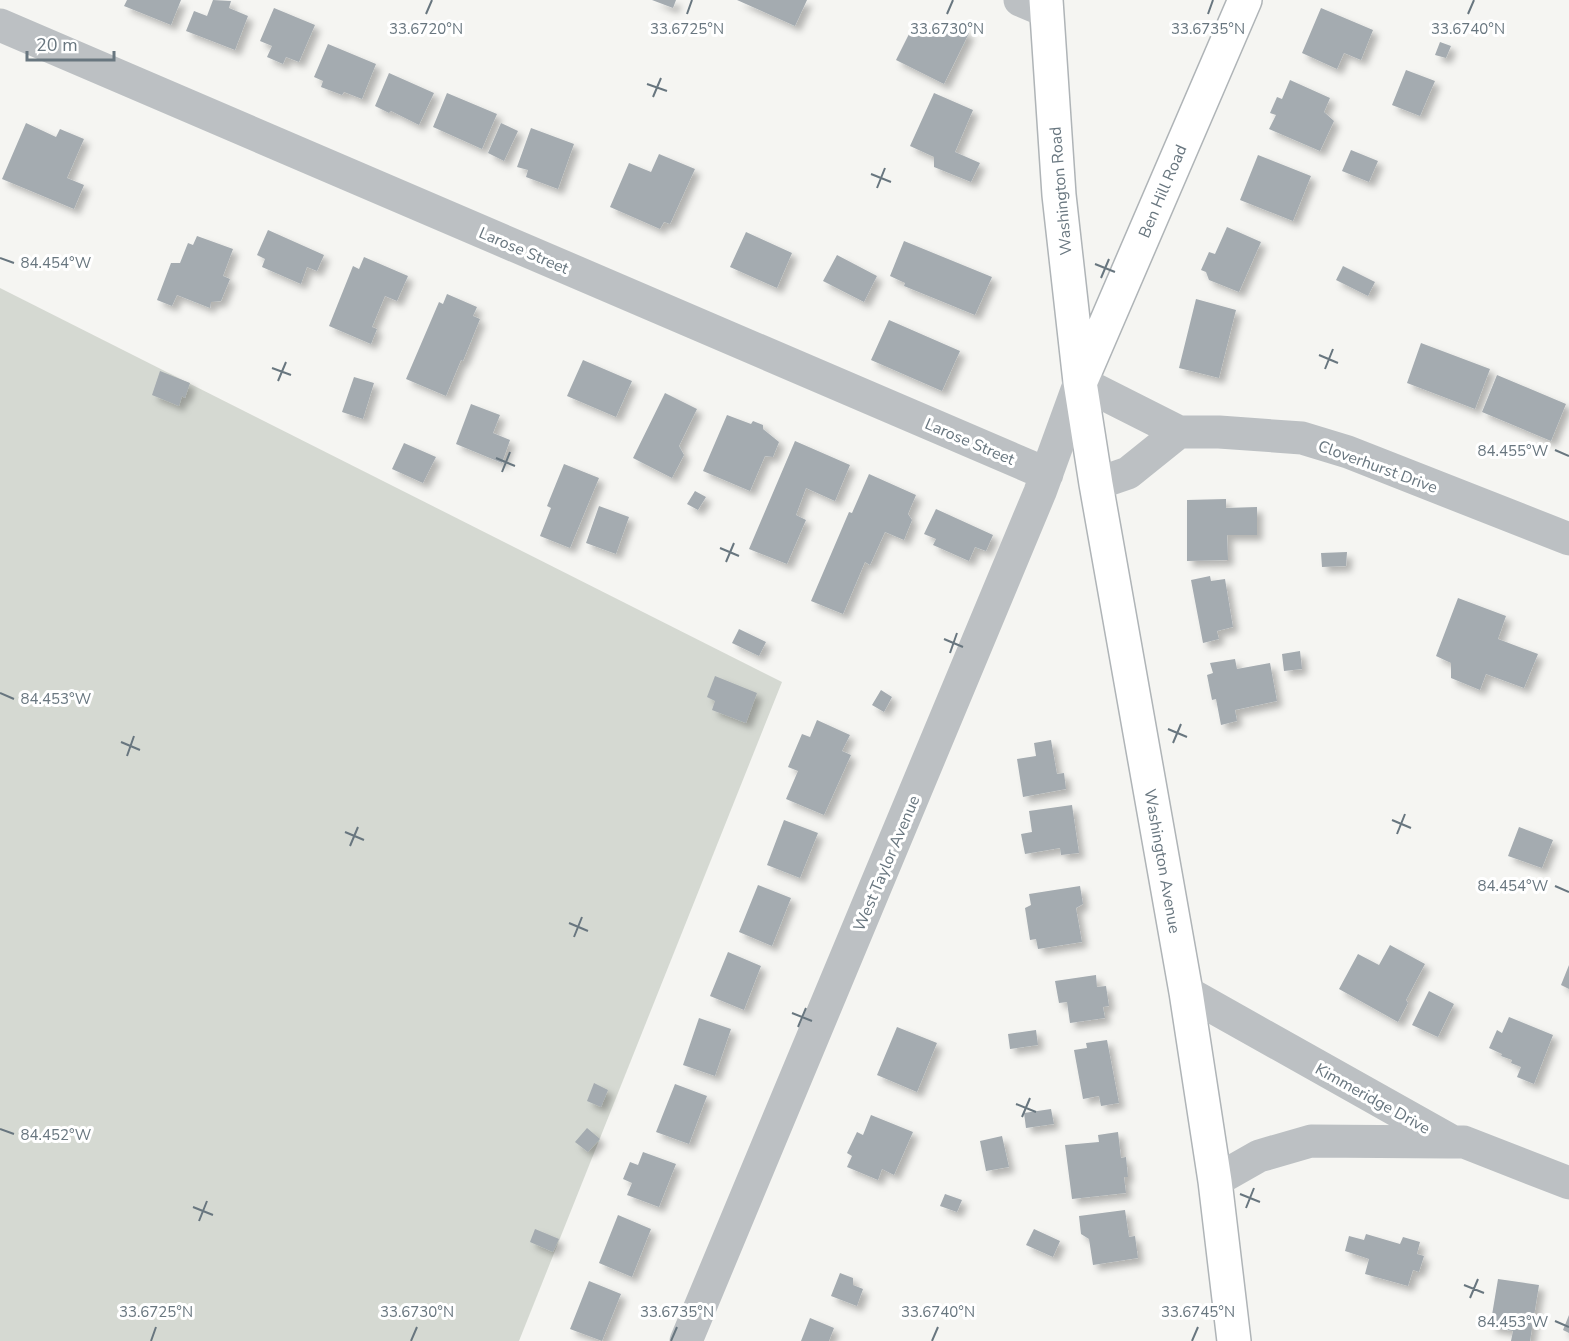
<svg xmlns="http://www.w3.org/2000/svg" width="1569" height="1341" font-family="'Nunito Sans',sans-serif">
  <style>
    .green { fill: #d5d9d2 }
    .building { fill: #a4abb0; filter: url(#shadow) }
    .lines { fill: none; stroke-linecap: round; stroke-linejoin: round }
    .secondary-casing { stroke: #afb4b7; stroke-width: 36 }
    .street { stroke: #bcc0c3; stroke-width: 33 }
    .secondary { stroke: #fff; stroke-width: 33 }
    .ticks { fill: none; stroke: #68767f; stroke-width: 2 }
    .labels { text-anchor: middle; stroke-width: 6; stroke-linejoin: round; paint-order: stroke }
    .street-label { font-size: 16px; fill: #68767f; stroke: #fff }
    .ticks-label { font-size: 15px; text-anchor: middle; fill: #68767f; stroke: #fff; stroke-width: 6; stroke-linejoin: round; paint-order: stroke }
  </style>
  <defs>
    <filter id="shadow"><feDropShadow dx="5.5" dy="5.5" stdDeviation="3" flood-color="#0004"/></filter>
  </defs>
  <rect width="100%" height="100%" fill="#f5f5f2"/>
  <path class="green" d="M0,288L782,682L519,1341H0Z"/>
  <path class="building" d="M127,0H181L171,25L124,6Z
    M213,0L231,1L229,8L248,16L235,50L186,31L194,11L207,16Z
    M652,0H676L673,8Z
    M737,0H807L795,26Z
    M274,8L315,25L299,62L286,57L283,64L267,57L272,46L260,41Z
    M1321,8L1373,30L1361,60L1344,53L1337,69L1302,53Z
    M947,22L969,33L944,84L896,60L914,24L940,37Z
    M1440,42L1451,46L1446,58L1435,55Z
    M328,44L376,64L362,99L344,92L342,95L321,87L323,81L314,77Z
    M1406,70L1435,81L1420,116L1392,105Z
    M389,73L434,93L419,125L391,111L389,113L375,106Z
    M1290,80L1330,98L1324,112L1334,121L1320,151L1269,129L1276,115L1270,113L1277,97L1282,99Z
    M447,93L497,114L482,149L433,127Z
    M934,93L973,110L955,152L980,163L971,182L934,167V157L910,146Z
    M26,123L56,137L60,129L84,139L67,178L84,185L74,209L2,179Z
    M501,123L518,131L504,161L488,153Z
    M531,128L574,144L558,189L526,177L528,170L517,167Z
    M1351,150L1378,161L1369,182L1342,171Z
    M659,154L695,169L670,224L664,222L660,229L610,207L629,163L651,172Z
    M1258,155L1311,176L1293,221L1240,200Z
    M1227,227L1261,242L1239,292L1209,280L1206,272L1201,270L1209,252L1215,254Z
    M268,230L324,255L317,271L307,267L301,284L262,267L265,259L257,255Z
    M746,232L792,253L777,288L730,267Z
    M197,236L233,249L223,276L230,279L221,301L211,302L210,308L177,295L172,306L157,300L171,263H180L188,243L193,245Z
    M904,241L992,277L975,315L904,286L905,283L890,276Z
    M837,255L877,276L864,302L823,281Z
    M364,257L408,276L397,301L385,296L372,327L377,329L371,344L329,326L353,266L359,269Z
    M1343,266L1375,282L1368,296L1336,280Z
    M447,294L477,307L473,316L480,319L463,361L461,360L446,396L406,379L439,302L443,304Z
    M1196,299L1236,310L1219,378L1179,368Z
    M889,320L960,351L942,391L871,360Z
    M1421,343L1490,369L1475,409L1407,383Z
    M583,360L632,381L616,417L567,396Z
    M160,371L190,383L185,398L182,396L179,406L152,395Z
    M1497,375L1566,404L1551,441L1482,412Z
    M354,377L374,383L363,419L342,412Z
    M665,393L697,409L679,446L684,455L672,478L633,458Z
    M471,404L500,415L493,433L510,440L502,463L456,444Z
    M727,415L751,424L753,421L763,425V429L779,442L773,457L765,456L750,491L703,471Z
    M795,441L850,465L835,501L806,488L796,515L806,520L787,564L749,549Z
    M404,443L436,457L423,483L392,469Z
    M564,464L599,478L570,548L540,536L551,508L547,506Z
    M869,474L916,495L908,514L912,520L904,540L885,532L870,565L865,562L843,614L811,601L849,512L852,513Z
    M695,491L706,497L698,510L687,504Z
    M1226,499V508L1257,507V535H1227L1228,560L1187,561V500Z
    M599,506L629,517L616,554L586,543Z
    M936,509L993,535L986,551L975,547L969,561L933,545L936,539L924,534Z
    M1347,552L1346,566L1322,567L1321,553Z
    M1210,576L1211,581L1225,579L1233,627L1217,631L1219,639L1203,643L1191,580Z
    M1458,598L1506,616L1498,639L1538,654L1524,688L1486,674L1480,690L1451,678V663L1436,656Z
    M739,629L766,642L759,656L732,643Z
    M1300,651L1302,669L1284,671L1282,654Z
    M1235,659L1237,669L1270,663L1277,701L1235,710L1237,721L1221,725L1216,699L1212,700L1207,675L1213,673L1210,663Z
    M715,676L757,693L746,723L712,710L715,701L707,697Z
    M881,690L892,697L884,712L872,705Z
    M817,720L850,735L842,751L851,755L824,815L786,799L798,771L788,767L802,734L810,737Z
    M1051,740L1057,774L1064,773L1066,789L1023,797L1017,759L1036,756L1034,743Z
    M1072,805L1079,853L1061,855L1060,848L1025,854L1021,834L1032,832L1029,811Z
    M784,820L818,833L800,878L767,865Z
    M1519,827L1553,840L1542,868L1508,856Z
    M758,885L791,898L772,946L739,932Z
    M1080,886L1083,904L1076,908L1082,942L1038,949L1036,939L1030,940L1025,908L1031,905L1029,894Z
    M1390,945L1425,964L1406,1000L1408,1003L1398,1022L1339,989L1358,954L1379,965Z
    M728,952L761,966L744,1010L710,996Z
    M1569,965V989L1561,985Z
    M1096,975L1097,987L1106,986L1109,1006L1103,1007L1105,1018L1070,1023L1067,1002L1059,1003L1055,981Z
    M1429,991L1454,1004L1438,1037L1412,1025Z
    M1509,1017L1553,1035L1534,1084L1517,1077L1521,1067L1511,1063L1512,1060L1501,1056L1502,1054L1489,1048L1497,1030L1502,1033Z
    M699,1018L731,1029L715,1076L683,1065Z
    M897,1027L937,1043L917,1092L877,1075Z
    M1036,1030L1038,1045L1010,1049L1008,1034Z
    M1107,1040L1119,1103L1101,1106L1099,1096L1083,1099L1074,1050L1087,1048L1086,1043Z
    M594,1083L608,1090L601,1107L587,1101Z
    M675,1084L707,1096L689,1144L656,1132Z
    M1051,1109L1054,1124L1026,1128L1024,1113Z
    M871,1115L913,1132L894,1175L882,1169L878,1180L847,1167L852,1156L847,1153L857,1132L863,1135Z
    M587,1128L600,1139L588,1152L575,1142Z
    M1118,1132L1121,1158L1126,1157L1128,1177H1124L1126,1193L1072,1199L1065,1145L1099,1142L1098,1135Z
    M1002,1136L1009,1167L986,1171L980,1141Z
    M643,1152L676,1164L659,1207L627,1195L632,1183L623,1179L630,1162L638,1165Z
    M945,1194L962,1200L957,1212L940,1206Z
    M1125,1210L1129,1237L1135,1236L1138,1258L1093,1265L1089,1239L1081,1234L1079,1216Z
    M618,1215L651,1229L632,1277L599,1263Z
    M535,1229L559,1239L553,1252L530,1242Z
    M1034,1229L1060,1241L1053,1257L1026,1245Z
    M1366,1234L1400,1244L1403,1237L1420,1242L1417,1254L1424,1256L1419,1272L1413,1270L1408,1286L1365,1274L1369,1259L1345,1251L1349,1236L1364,1240Z
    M840,1273L853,1278V1285L863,1289L857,1306L831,1296Z
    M1498,1279L1539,1285L1530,1341H1511L1513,1331L1490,1327Z
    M589,1281L621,1294L602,1341L570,1329Z
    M1569,1315V1333L1563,1330Z
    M810,1318L834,1328L829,1341H801Z"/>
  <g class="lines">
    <g class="secondary-casing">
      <path id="secondary" d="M1046,0L1059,195L1080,382L1096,484L1186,992L1215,1181L1234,1341
        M1081,381L1245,0"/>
    </g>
    <path class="street" d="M1020,0L1046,11
      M0,25L1047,474
      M1096,484L1128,473L1179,432
      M1186,992L1453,1142H1464L1569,1183
      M1215,1181L1259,1156L1311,1141L1448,1142
      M686,1341L1040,492L1080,382L1179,432H1219L1302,438L1348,452L1569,539"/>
    <use href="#secondary" class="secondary"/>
  </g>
  <path class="ticks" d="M426,14L432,0M687,14L692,0M947,14L953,0M1208,14L1213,0M1468,14L1474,0M647,84L667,91M653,97L661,78M871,174L891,182M877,188L885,168M0,258L14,263M1095,264L1115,272M1101,278L1109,259M1319,355L1338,363M272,368L291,375M1325,369L1333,349M278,381L286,362M1555,450L1569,456M496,458L515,466M502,472L510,452M720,548L739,556M726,562L734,543M944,639L963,647M950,653L957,633M0,693L14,699M1168,729L1187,737M121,742L140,750M1173,743L1181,724M127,756L134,736M1392,820L1411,828M345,832L364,840M1397,834L1405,814M350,846L358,827M1555,886L1569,892M569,923L588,931M574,937L582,917M792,1013L812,1021M798,1027L806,1008M1016,1104L1036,1112M1022,1117L1030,1098M0,1129L14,1134M1240,1194L1260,1202M193,1207L213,1215M1246,1208L1254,1188M199,1221L207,1201M1464,1285L1484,1293M1470,1298L1478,1279M1555,1321L1569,1327M151,1341L156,1327M411,1341L417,1327M671,1341L677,1327M932,1341L938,1327M1192,1341L1198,1327"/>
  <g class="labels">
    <g class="street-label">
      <text transform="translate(1060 191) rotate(-95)" y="6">Washington Road</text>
      <text transform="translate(1162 191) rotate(-67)" y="6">Ben Hill Road</text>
      <text transform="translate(524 250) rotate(23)" y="6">Larose Street</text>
      <text transform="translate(970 441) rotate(23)" y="6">Larose Street</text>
      <text transform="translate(1378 466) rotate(20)" y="6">Cloverhurst Drive</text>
      <text transform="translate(1163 861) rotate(80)" y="6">Washington Avenue</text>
      <text transform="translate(886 863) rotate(-67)" y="6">West Taylor Avenue</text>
      <text transform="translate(1373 1098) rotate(29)" y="6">Kimmeridge Drive</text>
    </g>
  </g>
  <g class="ticks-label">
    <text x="426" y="34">33.6720°N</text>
    <text x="1468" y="34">33.6740°N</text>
    <text x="687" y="34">33.6725°N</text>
    <text x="947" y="34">33.6730°N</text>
    <text x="1208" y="34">33.6735°N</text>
    <text x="56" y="268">84.454°W</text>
    <text x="1513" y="456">84.455°W</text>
    <text x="56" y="704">84.453°W</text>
    <text x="1513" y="891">84.454°W</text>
    <text x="56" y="1140">84.452°W</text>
    <text x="156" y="1317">33.6725°N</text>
    <text x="417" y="1317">33.6730°N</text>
    <text x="677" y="1317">33.6735°N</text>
    <text x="938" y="1317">33.6740°N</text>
    <text x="1198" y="1317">33.6745°N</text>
    <text x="1513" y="1327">84.453°W</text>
  </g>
  <path d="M27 51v9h87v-9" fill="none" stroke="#68767f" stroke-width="3"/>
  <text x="36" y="51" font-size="18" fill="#68767f" stroke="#ffffff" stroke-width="4.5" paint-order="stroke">20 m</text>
</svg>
